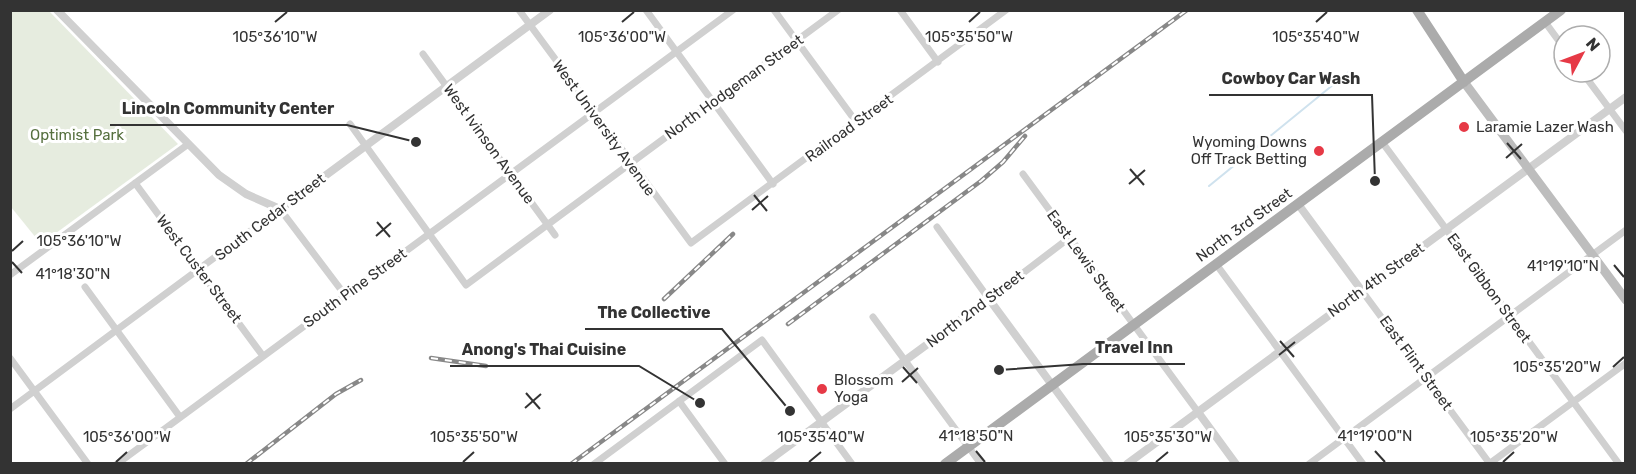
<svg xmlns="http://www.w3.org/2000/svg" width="1636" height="474" font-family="Rubik,sans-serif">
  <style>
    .green { fill: #e6ecdf }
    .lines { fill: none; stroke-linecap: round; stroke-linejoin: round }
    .stream { stroke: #cfe2ee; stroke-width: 2 }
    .minor { stroke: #d0d0d0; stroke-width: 7 }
    .tertiary { stroke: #d0d0d0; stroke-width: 8 }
    .secondary { stroke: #bdbdbd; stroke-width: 9 }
    .primary { stroke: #ababab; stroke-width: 10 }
    .rail-casing { stroke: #888; stroke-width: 4.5 }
    .rail { stroke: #fff; stroke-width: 2; stroke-dasharray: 7; stroke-linecap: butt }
    .ticks { fill: none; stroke: #333; stroke-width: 2 }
    .poi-dot { fill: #e63946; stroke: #fff; stroke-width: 2 }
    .labels { text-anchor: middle; stroke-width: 6; stroke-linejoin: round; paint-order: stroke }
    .street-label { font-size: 15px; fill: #333; stroke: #fff }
    .poi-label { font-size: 15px; fill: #333; stroke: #fff; text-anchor: start }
    .park-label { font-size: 15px; fill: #56703f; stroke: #fff }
    .ticks-label { font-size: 15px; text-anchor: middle; fill: #333; stroke: #fff; stroke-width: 6; stroke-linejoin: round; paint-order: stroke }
    .leader { fill: none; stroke: #333; stroke-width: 2 }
    .callout-dot { fill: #333; stroke: #fff; stroke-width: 2 }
    .callout-label { font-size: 16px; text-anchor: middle; font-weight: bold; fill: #333; stroke: #fff; stroke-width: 6; stroke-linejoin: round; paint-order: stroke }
  </style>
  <rect width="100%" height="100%" fill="#fff"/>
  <path class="green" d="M10,11H49L178,144L41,244L11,207Z"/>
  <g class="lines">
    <path class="stream" d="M1209,186L1350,71"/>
    <path class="minor" d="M519,10L691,243L1006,10
      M646,10L773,184
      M774,10L857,123
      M900,10L938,62
      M1545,22L1564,48
      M423,54L555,235
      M1582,72L1626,131
      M350,124L466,285L838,10
      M1382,142L1619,464
      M1023,174L1198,412
      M135,183L263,356
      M937,227L989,299L1069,238
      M1216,264L1363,464
      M10,275L187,145
      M85,287L180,417
      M1362,291L1490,464
      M873,317L981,464
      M10,358L88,464
      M679,401L725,464
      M10,409L280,209L345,295
      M117,464L733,10
      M594,464L762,340L852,464
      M1309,464L1626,230
      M1489,464L1626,363"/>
    <path class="tertiary" d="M57,10L219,175L246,194L280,209L550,10
      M1298,204L1362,291
      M1198,412L1236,464
      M764,464L989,299L1110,464
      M1127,464L1626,97"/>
    <path class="secondary" d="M1464,82L1626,300"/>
    <path class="primary" d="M1417,10L1464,82
      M945,464L1561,10"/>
    <g class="rail-casing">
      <path id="rail" d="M664,299L733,234
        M788,324L981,181L1003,162L1025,136
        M431,358L486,366
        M246,464L336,394L361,380
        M571,464L1187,10"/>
    </g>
    <use href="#rail" class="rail"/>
  </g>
  <path class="ticks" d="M275,22L287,12M622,22L634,12M969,22L980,12M1316,22L1327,12M1507,143L1521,159M1506,158L1522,144M1130,169L1144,185M1129,184L1145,170M754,195L767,211M752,210L768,196M377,222L390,237M376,236L391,223M12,251L23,241M12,262L22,273M1614,265L1624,277M1280,341L1294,357M1279,355L1295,342M903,367L917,383M1613,367L1624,357M902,382L918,368M526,393L540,409M525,408L541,394M976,451L985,462M1375,451L1385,462M116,462L127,452M463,462L474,452M809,462L821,452M1156,462L1168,452M1503,462L1514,452"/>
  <g class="poi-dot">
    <circle cx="1464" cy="127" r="6"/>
    <circle cx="1319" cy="151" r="6"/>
    <circle cx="822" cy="389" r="6"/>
  </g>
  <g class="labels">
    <g class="street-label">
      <text transform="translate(734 87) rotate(-36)" y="5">North Hodgeman Street</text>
      <text transform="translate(604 128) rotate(54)" y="5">West University Avenue</text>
      <text transform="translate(849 128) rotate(-36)" y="5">Railroad Street</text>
      <text transform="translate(489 144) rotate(54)" y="5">West Ivinson Avenue</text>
      <text transform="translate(270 217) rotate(-37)" y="5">South Cedar Street</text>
      <text transform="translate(1244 225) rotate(-36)" y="5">North 3rd Street</text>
      <text transform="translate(1086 261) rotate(54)" y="5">East Lewis Street</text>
      <text transform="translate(199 269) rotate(53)" y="5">West Custer Street</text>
      <text transform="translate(1376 280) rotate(-36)" y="5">North 4th Street</text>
      <text transform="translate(355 288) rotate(-36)" y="5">South Pine Street</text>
      <text transform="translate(1489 288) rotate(54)" y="5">East Gibbon Street</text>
      <text transform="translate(975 309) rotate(-37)" y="5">North 2nd Street</text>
      <text transform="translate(1416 363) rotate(54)" y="5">East Flint Street</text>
    </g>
    <g class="poi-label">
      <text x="1476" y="132">Laramie Lazer Wash</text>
      <text x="1307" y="147" text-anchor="end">Wyoming Downs<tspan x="1307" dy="17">Off Track Betting</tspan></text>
      <text x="834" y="385">Blossom<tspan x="834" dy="17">Yoga</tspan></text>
    </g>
    <g class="park-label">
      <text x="77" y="140">Optimist Park</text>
    </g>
  </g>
  <g class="ticks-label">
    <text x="275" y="42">105°36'10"W</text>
    <text x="622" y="42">105°36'00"W</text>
    <text x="969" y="42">105°35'50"W</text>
    <text x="1316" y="42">105°35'40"W</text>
    <text x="79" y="246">105°36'10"W</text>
    <text x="1563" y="271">41°19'10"N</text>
    <text x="73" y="279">41°18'30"N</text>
    <text x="1557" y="372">105°35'20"W</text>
    <text x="976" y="441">41°18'50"N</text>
    <text x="1375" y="441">41°19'00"N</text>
    <text x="127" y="442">105°36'00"W</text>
    <text x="474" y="442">105°35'50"W</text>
    <text x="821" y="442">105°35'40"W</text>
    <text x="1168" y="442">105°35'30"W</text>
    <text x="1514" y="442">105°35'20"W</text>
  </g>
  <path class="leader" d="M1375 181L1372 95H1209M416 142L347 125H110M790 411L722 329H585M999 370L1083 364H1185M700 403L639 366H450"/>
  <g class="callout-dot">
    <circle cx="1375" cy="181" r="6"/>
    <circle cx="416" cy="142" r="6"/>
    <circle cx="790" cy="411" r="6"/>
    <circle cx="999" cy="370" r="6"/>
    <circle cx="700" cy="403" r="6"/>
  </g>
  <g class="callout-label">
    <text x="1291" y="84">Cowboy Car Wash</text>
    <text x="228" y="114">Lincoln Community Center</text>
    <text x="654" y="318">The Collective</text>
    <text x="1134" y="353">Travel Inn</text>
    <text x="544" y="355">Anong's Thai Cuisine</text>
  </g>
  <rect width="1636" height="474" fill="none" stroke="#333333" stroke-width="24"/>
  <g transform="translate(1582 54) rotate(49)"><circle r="28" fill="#ffffff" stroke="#adadad" stroke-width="1.5"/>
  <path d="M0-4.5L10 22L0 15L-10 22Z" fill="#e63946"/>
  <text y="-9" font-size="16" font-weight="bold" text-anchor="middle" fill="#333333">N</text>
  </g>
</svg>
